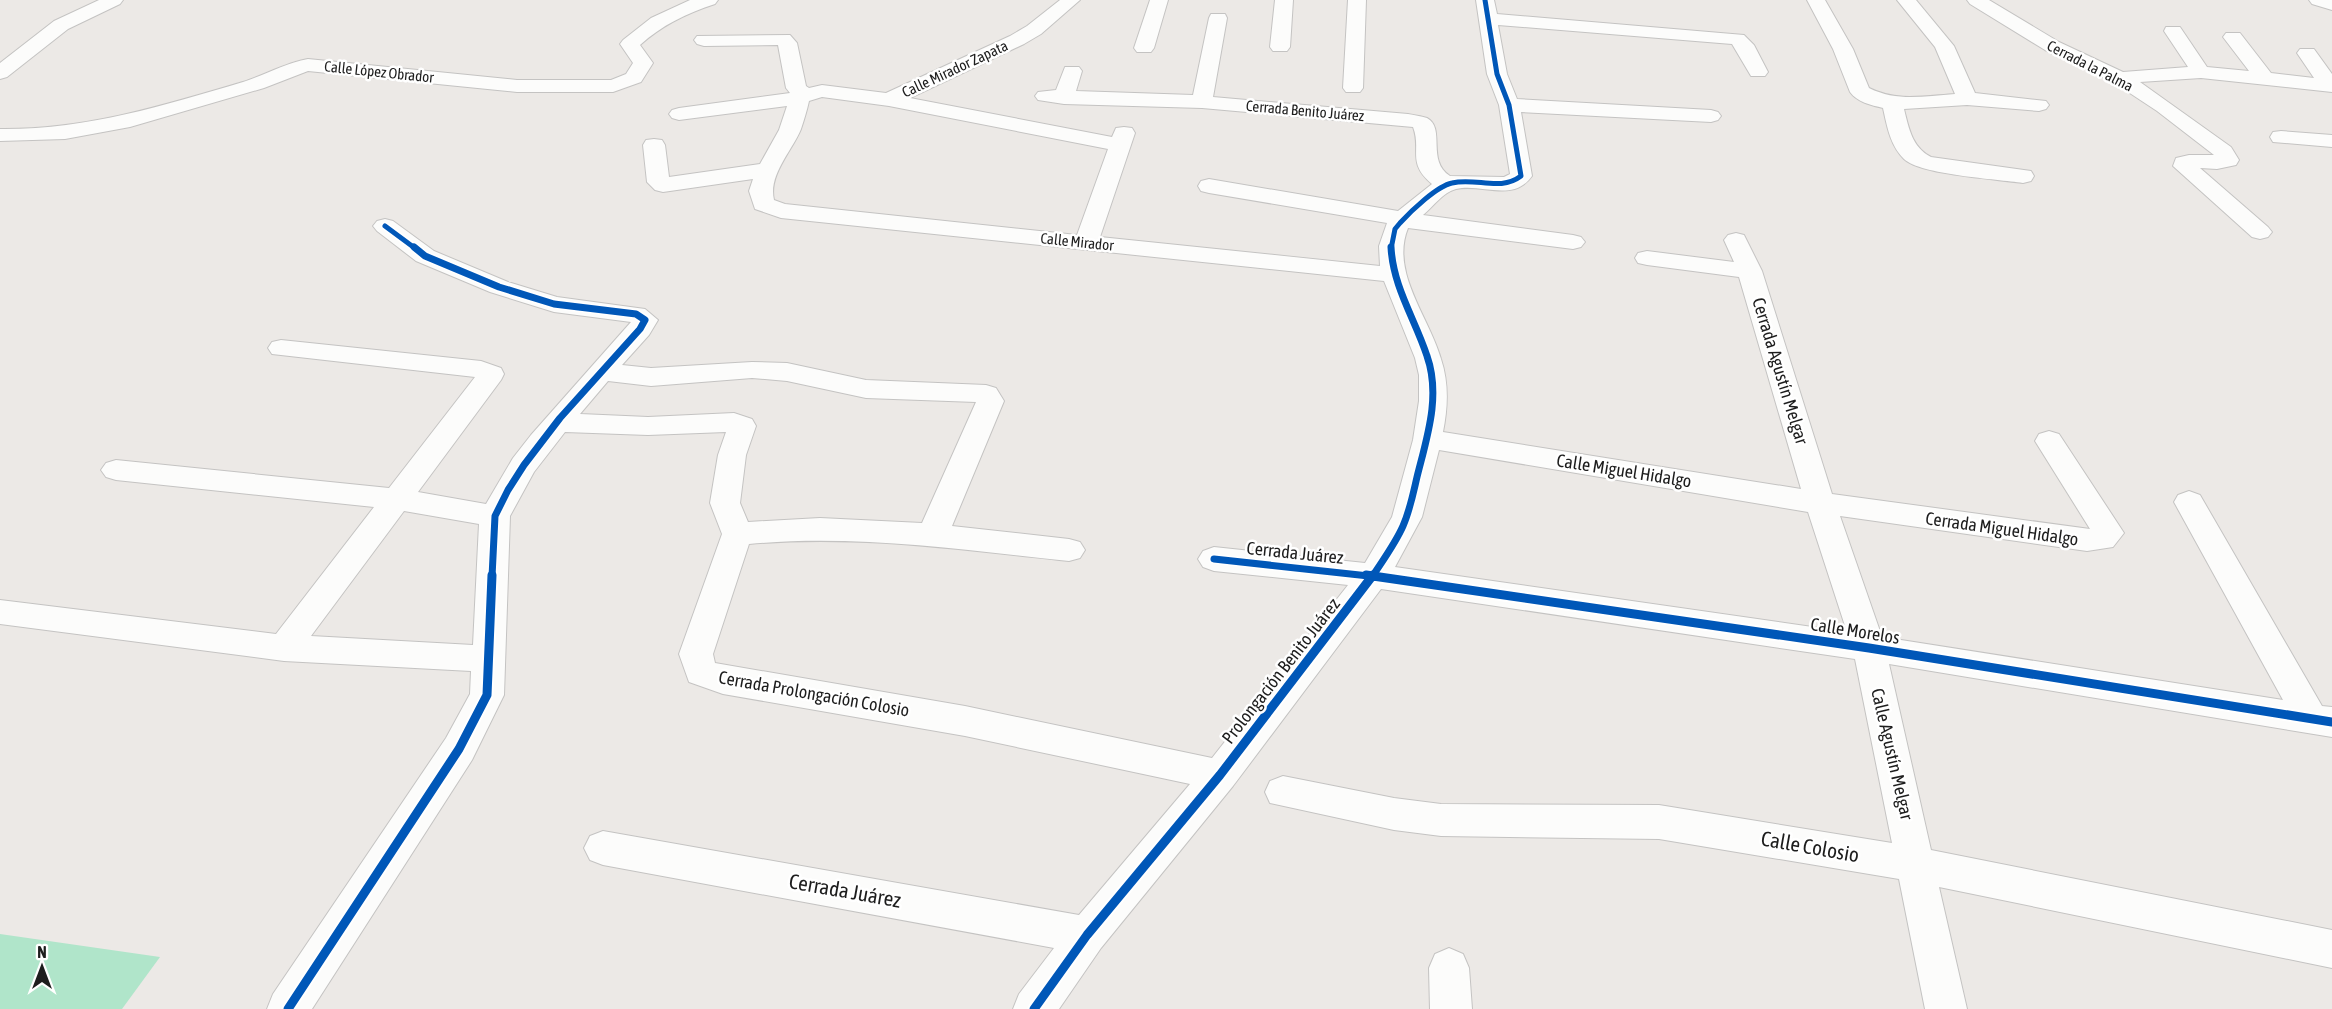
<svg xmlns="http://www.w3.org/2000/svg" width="2332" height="1009" font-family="'Asap Condensed',sans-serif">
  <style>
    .pitch { fill: #b0e5ca }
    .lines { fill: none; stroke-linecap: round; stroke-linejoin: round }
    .minor-casing { stroke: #c4c3c2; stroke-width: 2 }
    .minor { fill: #fcfcfb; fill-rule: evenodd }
    .cycleway-far2-casing { stroke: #fff; stroke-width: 8 }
    .cycleway-far1-casing { stroke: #fff; stroke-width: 10 }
    .cycleway-casing { stroke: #fff; stroke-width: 13 }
    .cycleway-far2 { stroke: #0057b8; stroke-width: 5 }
    .cycleway-far1 { stroke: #0057b8; stroke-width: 7 }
    .cycleway { stroke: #0057b8; stroke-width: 9 }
    .labels { text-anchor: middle; stroke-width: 5; stroke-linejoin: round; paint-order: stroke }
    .far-street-label { font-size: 15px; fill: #1d1d1d; stroke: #fff }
    .street-label { font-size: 18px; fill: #1d1d1d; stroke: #fff }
    .near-street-label { font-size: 21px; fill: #1d1d1d; stroke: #fff }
  </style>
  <rect width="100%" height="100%" fill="#ece9e6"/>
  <path class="pitch" d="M0,934L160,957L122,1009H0Z"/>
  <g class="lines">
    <g class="minor-casing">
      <path id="minor" d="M99,0H123L120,4L68,29L7,77L0,79V63L54,21Z
        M690,0H718L715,4C687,13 662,25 640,45L653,63L641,82L613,92H517L308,71L264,88L130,127L65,139L0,141V129C85,130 162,106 243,82C265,75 285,63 308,59L517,80H611L626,74L633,63L620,44L623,40L651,18Z
        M1060,0H1080L1041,34L1024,44L910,98L1112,137L1116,128L1124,127L1132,128L1135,133L1100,237L1380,266L1379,246L1387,223L1209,193L1201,191L1198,186L1201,181L1209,179L1398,211L1432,184C1406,162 1422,150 1413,127L1202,108L1064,104L1038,100L1035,96L1038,92L1056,90L1065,67H1079L1082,71L1076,91L1193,95L1209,18L1211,14H1225L1227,18L1213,97L1408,114C1414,115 1421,116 1427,118C1446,128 1426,161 1450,176L1504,177L1510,174L1499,105L1487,74L1476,0H1494L1497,14L1744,35L1754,45L1768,72L1765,76H1751L1732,44L1498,25L1507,74L1517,99L1711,110L1718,112L1721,116L1718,120L1711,122L1521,112L1532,176C1513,203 1482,183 1456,189C1443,192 1433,207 1423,215L1573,235L1581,237L1585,242L1581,247L1573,249L1408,228C1390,272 1429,317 1441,359C1449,383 1448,407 1443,432L1801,489L1739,277L1647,265L1638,263L1635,258L1638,253L1647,251L1734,262L1724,240L1728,235L1736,233L1744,235L1762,271L1832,494L2090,529L2035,441L2039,434L2049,431L2059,434L2124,533L2113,547L2087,551L1840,516L1882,637L2283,700L2174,502L2178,495L2189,491L2200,495L2322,706L2332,707V737L1889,664L1931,850L2332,930V968L1939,887L1967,1009H1925L1899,879L1659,839L1441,836L1394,830L1270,803L1265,792L1270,781L1283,776L1394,798L1441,804L1659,805L1892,843L1855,659L1381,589L1233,786L1101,948L1059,1009H1013L1019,994L1054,948L603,865L590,860L584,848L590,836L603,831L1079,915L1190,784L965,736L723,694L689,682L679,654L722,534L710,503L718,455L726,432L648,435L565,432L534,472L510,516L504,695L472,760L312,1009H267L273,994L446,738L470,694L471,671L284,661L0,624V600L276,634L374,507L116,480L106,477L101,470L106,463L116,460L389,488L475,377L272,354L268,348L272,342L281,340L481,361L501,368L504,374L501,380L418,492L486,504L513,458L531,435L631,322L554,312L490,292L416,261L377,231L373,226L377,221L385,219L393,221L434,251L508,282L557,297L645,309L658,320L649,335L622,365L651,368L752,362L787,363L866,380L986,385L996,388L1004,401L952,526L1069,539L1080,542L1085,550L1080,558L1069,561C962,550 856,534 749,544L713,654L715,663L965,706L1212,758L1348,585L1214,571L1203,567L1198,559L1203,551L1214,547L1365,563L1392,517L1413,440L1419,401V375L1415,358L1384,281L781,218L755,209L749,191L753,179L663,192L655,190L647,182L643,145L646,140L654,139L662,140L665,145L669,177L760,164L779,130L787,106L679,120L672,118L669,114L672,110L679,108L790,93L786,88L778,45L704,46L697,44L694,40L697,36L790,35L797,43L806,86L809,88L822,85L886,93L1010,36L1027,26ZM822,97L889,106L1108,149L1077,235L785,204L774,200C768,175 792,151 801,129C804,120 807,110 809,101ZM752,378L787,381L866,398L976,402L922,523L820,518L748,522L740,503L746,455L756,426L752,419L734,413L648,417L580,414L608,381L651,386ZM1439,450L1808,512L1847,632L1395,567L1422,517ZM404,511L479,524L473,645L311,636Z
        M1150,0H1168L1154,48L1151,52H1137L1134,48Z
        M1275,0H1293L1290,47L1287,51H1273L1270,47Z
        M1348,0H1366L1363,88L1360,92H1346L1343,88Z
        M1807,0H1825L1853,49L1869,88C1897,102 1924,96 1955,94L1935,47L1897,0H1916L1954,46L1975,93L2046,101L2049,105L2046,109L2039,111L1967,105L1904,109C1909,129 1912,147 1931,157L2031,171L2034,176L2031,181L2023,183C1997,179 1921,175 1904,159C1890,145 1887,126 1883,108C1871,105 1857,102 1850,92L1833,49Z
        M1967,0H1989L2059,42L2123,72L2188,67L2164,31L2166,27H2180L2207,67L2249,71L2223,37L2226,33H2240L2271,73L2314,78L2297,53L2300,49H2314L2332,74V92L2201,78L2140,82L2231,147L2239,160L2236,165L2217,169L2200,168L2268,227L2272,232L2268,237L2260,239L2252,237L2173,166L2176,158L2189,155H2214L2157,111L2113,82L2045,50L1970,4Z
        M2309,0H2332V10L2312,4Z
        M2281,131L2332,135V147L2273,142L2270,137L2273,132Z
        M1449,948L1463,954L1469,968L1472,1009H1430L1429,968L1435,954Z"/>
    </g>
    <use href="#minor" class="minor"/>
    <g class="cycleway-far2-casing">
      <path id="cycleway-far2" d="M385,226L416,249
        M1391,249L1395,229L1400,223C1411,211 1437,186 1452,183C1476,177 1500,192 1521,176L1509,105L1497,74L1485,0"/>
    </g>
    <g class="cycleway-far1-casing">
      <path id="cycleway-far1" d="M414,247L425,256L499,287L554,304L636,314L645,320L640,329L560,418L524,465L508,490L495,516L492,577
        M1214,559L1378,577
        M1372,577C1383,560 1395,544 1403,526C1410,510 1413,494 1417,477C1427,437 1441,396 1427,356C1415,319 1393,287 1391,247"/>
    </g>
    <g class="cycleway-casing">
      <path id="cycleway" d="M1366,575L1869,648L2332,722
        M288,1009L459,749L487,695L492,575
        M1034,1009L1087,935L1220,775L1373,575"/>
    </g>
    <use href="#cycleway-far2" class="cycleway-far2"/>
    <use href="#cycleway-far1" class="cycleway-far1"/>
    <use href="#cycleway" class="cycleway"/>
  </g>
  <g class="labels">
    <g class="far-street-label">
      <text transform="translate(2090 66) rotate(27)" y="5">Cerrada la Palma</text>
      <text transform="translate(955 69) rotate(-25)" y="5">Calle Mirador Zapata</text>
      <text transform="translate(379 72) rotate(6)" y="5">Calle López Obrador</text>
      <text transform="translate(1305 111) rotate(5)" y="5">Cerrada Benito Juárez</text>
      <text transform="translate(1077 242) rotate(6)" y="5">Calle Mirador</text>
    </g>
    <g class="street-label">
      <text transform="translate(1780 371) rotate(73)" y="6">Cerrada Agustín Melgar</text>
      <text transform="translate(1624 471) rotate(9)" y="6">Calle Miguel Hidalgo</text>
      <text transform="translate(2002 529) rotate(8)" y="6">Cerrada Miguel Hidalgo</text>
      <text transform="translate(1295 553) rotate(6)" y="6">Cerrada Juárez</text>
      <text transform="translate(1855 631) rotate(9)" y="6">Calle Morelos</text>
      <text transform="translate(1281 671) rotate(-52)" y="6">Prolongación Benito Juárez</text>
      <text transform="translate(814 694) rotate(10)" y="6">Cerrada Prolongación Colosio</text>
      <text transform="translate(1892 754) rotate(77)" y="6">Calle Agustín Melgar</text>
    </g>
    <g class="near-street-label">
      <text transform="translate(1810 847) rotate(10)" y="7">Calle Colosio</text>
      <text transform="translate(845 891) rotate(10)" y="7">Cerrada Juárez</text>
    </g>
  </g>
  <g transform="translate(42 967)" stroke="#ffffff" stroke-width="4.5" paint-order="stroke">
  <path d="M0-4.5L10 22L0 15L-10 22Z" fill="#1d1d1d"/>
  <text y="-9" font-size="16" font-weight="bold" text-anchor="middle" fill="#1d1d1d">N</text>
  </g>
</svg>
